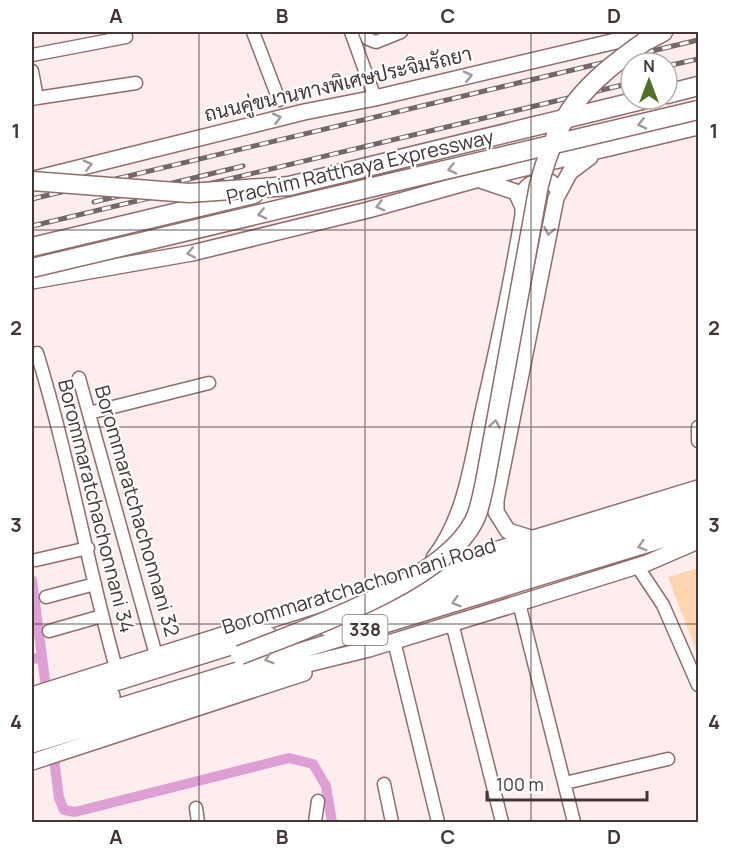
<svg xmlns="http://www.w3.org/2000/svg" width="730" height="854" font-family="Manrope,Sarabun,sans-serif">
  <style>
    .green { fill: #ffd4af }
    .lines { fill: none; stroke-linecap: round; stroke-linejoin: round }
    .canal { stroke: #de9fd5; stroke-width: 10 }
    .minor-casing { stroke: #906d6d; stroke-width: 15 }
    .major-casing { stroke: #906d6d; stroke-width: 18 }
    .highway-casing { stroke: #906d6d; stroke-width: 21 }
    .minor { stroke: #fff; stroke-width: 12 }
    .major { stroke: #fff; stroke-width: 15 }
    .highway { stroke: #fff; stroke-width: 18 }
    .rail-casing { stroke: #766767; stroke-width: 5 }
    .rail { stroke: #fff; stroke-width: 3; stroke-dasharray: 9; stroke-linecap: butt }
    .highway-bridge-casing { stroke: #906d6d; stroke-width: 21; stroke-linecap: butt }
    .highway-bridge { stroke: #fff; stroke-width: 18 }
    .oneway { stroke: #a29a9a }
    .grid { fill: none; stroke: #453636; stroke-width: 1.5; stroke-opacity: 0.55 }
    .labels { text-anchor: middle; stroke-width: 4.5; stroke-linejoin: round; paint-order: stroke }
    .shield { fill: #fff; stroke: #7d7272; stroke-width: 1.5 }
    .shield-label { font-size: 18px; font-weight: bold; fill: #453636 }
    .street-label { font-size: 20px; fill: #453636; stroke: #fff }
    .neatline { fill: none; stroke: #453636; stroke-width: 2 }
    .grid-label { font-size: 20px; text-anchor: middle; font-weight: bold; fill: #453636 }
  </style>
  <rect width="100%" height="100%" fill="#fdeded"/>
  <path class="green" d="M698,568V655L668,577Z"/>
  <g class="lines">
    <path class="canal" d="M32,580L42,657
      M32,659L42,657L47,696
      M53,751L59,798L64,810L75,812L289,758L313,764L326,786L332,822"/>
    <g class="minor-casing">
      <path id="minor" d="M253,32L279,100
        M351,32L375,98
        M365,32L368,39L376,42L401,32
        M32,55L126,37
        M32,71L37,98L32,99
        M37,98L136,83
        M37,353C69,457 87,564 116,668
        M79,378L156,655
        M89,413L209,383
        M698,427V441
        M36,560L88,548
        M637,566L663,605L698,685
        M46,597L95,584
        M519,603L574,822
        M452,623L502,822
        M49,631L102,616
        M394,641L438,822
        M565,783L668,759
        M384,784L392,822
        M196,808L198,822
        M315,822L318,801"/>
    </g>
    <g class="major-casing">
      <path id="major" d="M34,179L304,112L375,98L654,32
        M520,198C526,185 532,182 547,180L560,189
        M32,281L192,253L368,210L479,179L698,127
        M534,539L508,531L496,512V500L556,198L570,172L590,157
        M434,558C466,517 472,462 483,412C498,347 512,282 523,215V207L516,192L480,180
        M429,570L698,488
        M387,599L698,502
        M326,628L698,515
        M32,695L400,579
        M32,709L269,635
        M32,721L112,696
        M32,733L698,529
        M32,745L247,679L369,649L519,603L647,563L698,541
        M32,762L304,673"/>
    </g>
    <g class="highway-casing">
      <path id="highway" d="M644,42L663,32
        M667,94L698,86
        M32,247L254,194"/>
    </g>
    <use href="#minor" class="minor"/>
    <use href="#major" class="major"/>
    <use href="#highway" class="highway"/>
    <g class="rail-casing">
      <path id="rail" d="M667,66L698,59
        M32,199L698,40
        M94,202L243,166
        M32,226L631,83"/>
    </g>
    <use href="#rail" class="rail"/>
    <g class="highway-bridge-casing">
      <path id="highway-bridge" d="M32,181L189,193L289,186L646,99
        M32,268L698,110
        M240,655C303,630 443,583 474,521C480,510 482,494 485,482L539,185C558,112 583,85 644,42"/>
    </g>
    <use href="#highway-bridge" class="highway-bridge"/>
  </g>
  <defs><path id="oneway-chevron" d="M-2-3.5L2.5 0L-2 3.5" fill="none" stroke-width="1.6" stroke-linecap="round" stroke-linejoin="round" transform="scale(1.5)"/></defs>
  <g class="oneway">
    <use href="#oneway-chevron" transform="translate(468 76) rotate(-13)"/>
    <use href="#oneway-chevron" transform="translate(277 118) rotate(-14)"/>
    <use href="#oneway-chevron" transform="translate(642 124) rotate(167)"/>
    <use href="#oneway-chevron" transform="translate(88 165) rotate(-14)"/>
    <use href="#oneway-chevron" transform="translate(452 169) rotate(167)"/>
    <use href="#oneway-chevron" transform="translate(380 206) rotate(165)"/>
    <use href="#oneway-chevron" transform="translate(262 214) rotate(167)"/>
    <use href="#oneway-chevron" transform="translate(549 231) rotate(101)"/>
    <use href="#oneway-chevron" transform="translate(191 253) rotate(168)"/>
    <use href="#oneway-chevron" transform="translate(495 424) rotate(-80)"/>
    <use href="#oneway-chevron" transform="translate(642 546) rotate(163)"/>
    <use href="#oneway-chevron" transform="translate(456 602) rotate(163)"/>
    <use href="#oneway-chevron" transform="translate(269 659) rotate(163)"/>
  </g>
  <path class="grid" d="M199,32V822M365,32V822M531,32V822M32,230H698M32,427H698M32,624H698"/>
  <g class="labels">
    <rect class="shield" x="342.5" y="615" width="45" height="30" rx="4.5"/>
    <g class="shield-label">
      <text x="365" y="636">338</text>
    </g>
    <g class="street-label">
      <text transform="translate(338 84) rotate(-13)" y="7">ถนนคู่ขนานทางพิเศษประจิมรัถยา</text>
      <text transform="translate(360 167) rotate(-13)" y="7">Prachim Ratthaya Expressway</text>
      <text transform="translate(96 506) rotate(76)" y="7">Borommaratchachonnani 34</text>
      <text transform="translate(137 511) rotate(74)" y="7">Borommaratchachonnani 32</text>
      <text transform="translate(359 586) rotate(-17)" y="7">Borommaratchachonnani Road</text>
    </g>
  </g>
  <rect width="730" height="854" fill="none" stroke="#ffffff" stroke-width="66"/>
  <g transform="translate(649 81)"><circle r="28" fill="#ffffff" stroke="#b5afaf" stroke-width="1.5"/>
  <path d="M0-4.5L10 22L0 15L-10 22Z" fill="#507027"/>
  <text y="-9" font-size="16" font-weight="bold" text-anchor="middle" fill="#453636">N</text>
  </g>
  <path d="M487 791v9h160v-9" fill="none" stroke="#453636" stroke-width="3"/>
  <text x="496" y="791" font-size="18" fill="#453636" stroke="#ffffff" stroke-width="4.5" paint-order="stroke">100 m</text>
  <rect x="33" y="33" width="664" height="788" class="neatline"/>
  <g class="grid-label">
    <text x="116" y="23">A</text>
    <text x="282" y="23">B</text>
    <text x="448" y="23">C</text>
    <text x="614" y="23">D</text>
    <text x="16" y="138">1</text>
    <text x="714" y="138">1</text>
    <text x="16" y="335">2</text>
    <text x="714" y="335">2</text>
    <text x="16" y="532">3</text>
    <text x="714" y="532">3</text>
    <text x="16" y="729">4</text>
    <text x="714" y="729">4</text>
    <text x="116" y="844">A</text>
    <text x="282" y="844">B</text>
    <text x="448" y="844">C</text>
    <text x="614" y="844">D</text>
  </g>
</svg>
